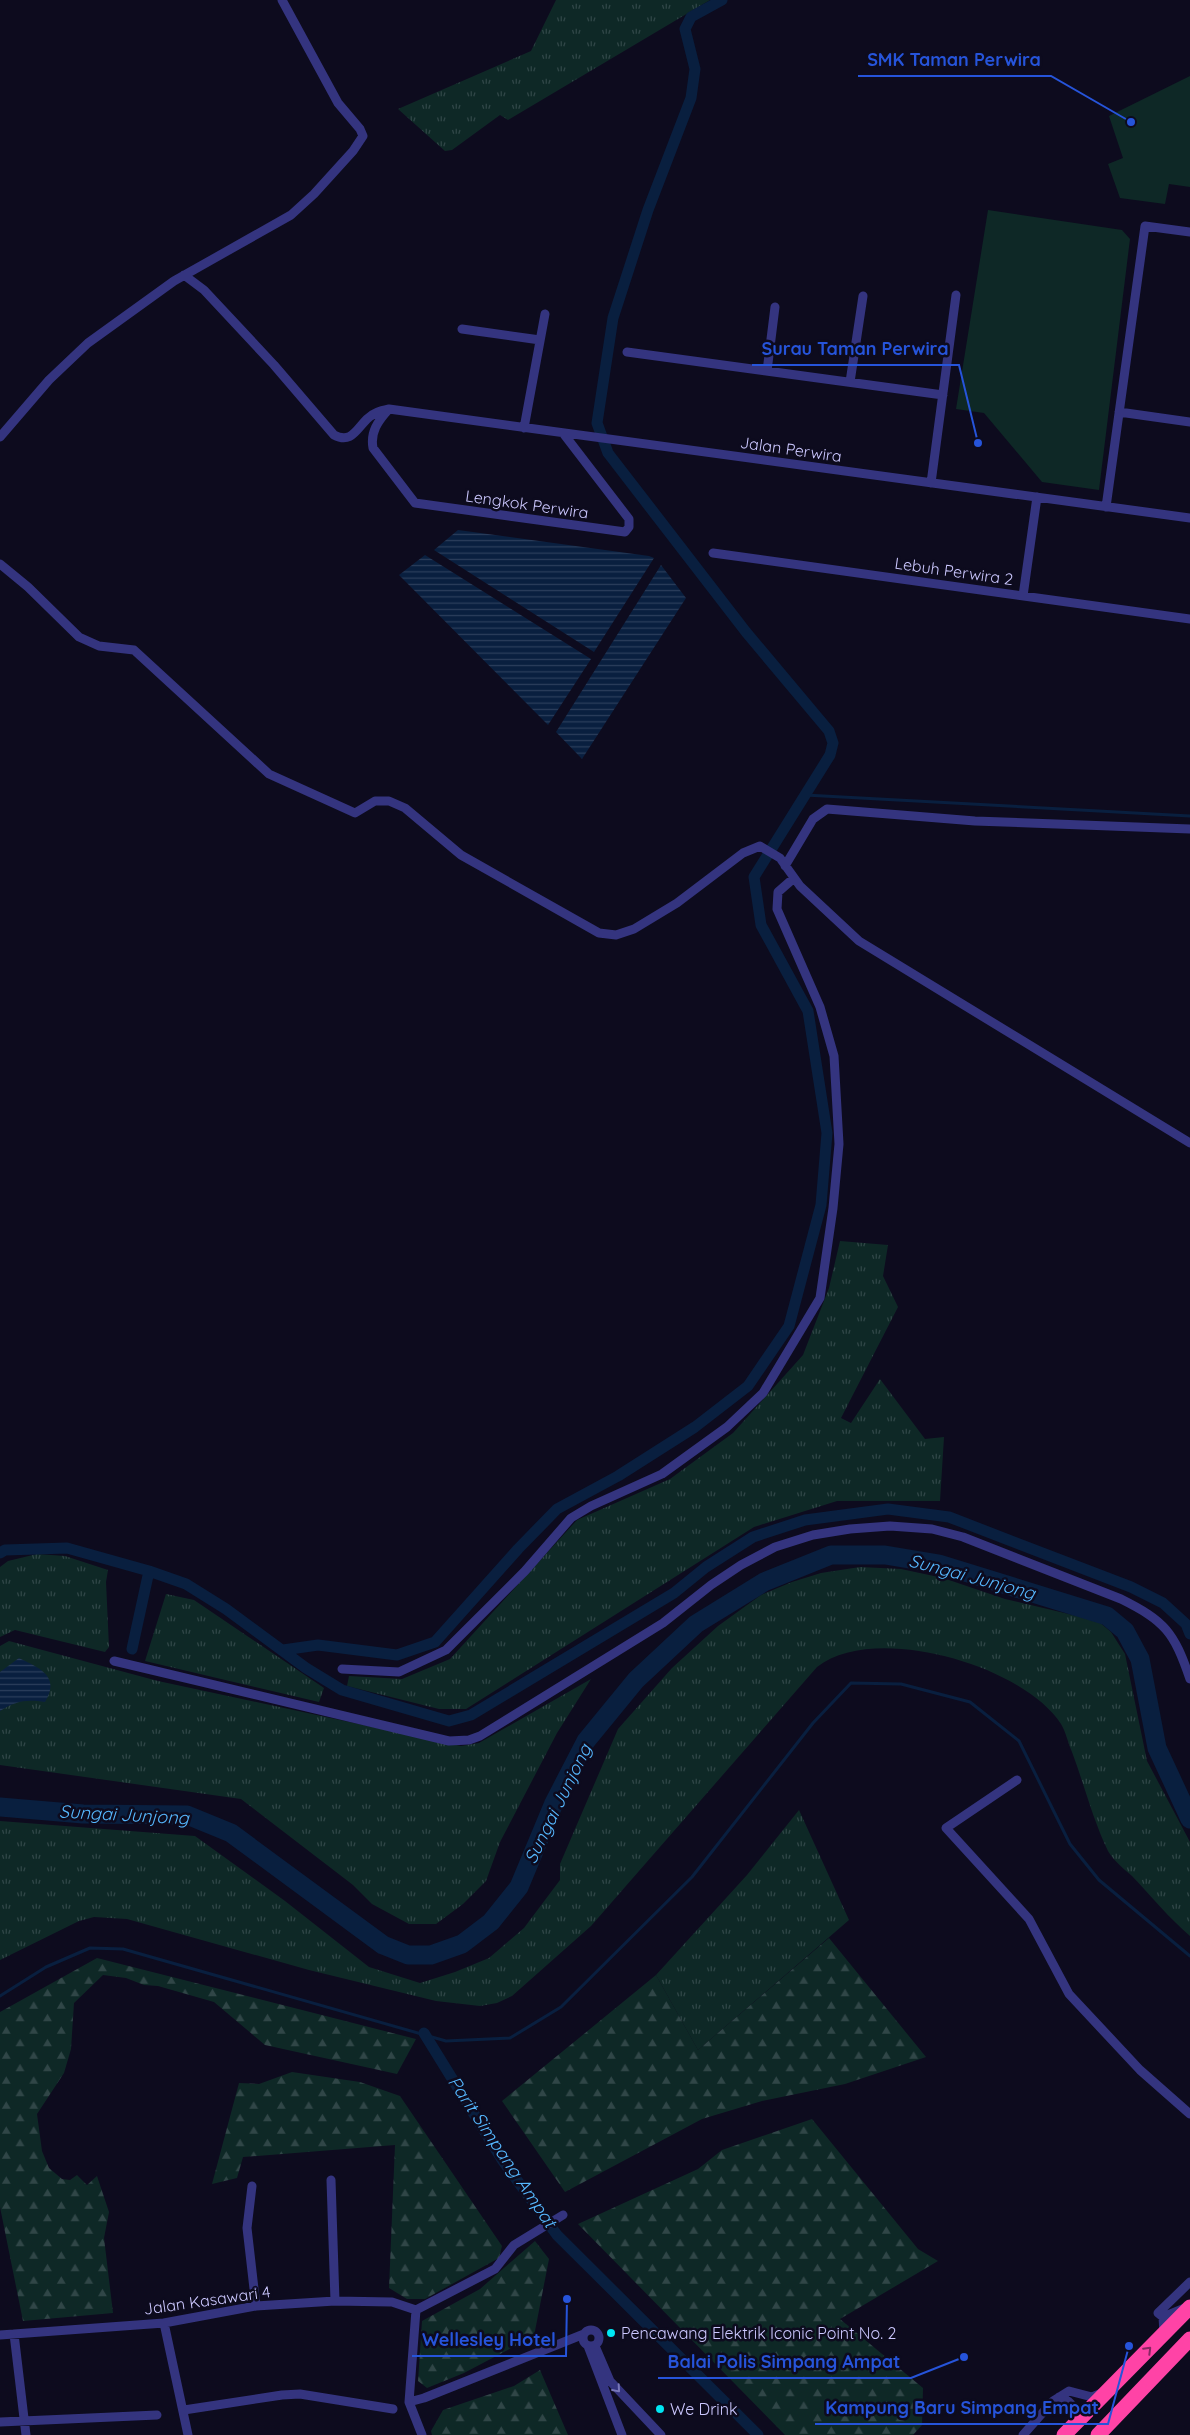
<svg xmlns="http://www.w3.org/2000/svg" width="1190" height="2435" font-family="Quicksand,sans-serif">
  <style>
    .grass { fill: url(#grass-tufts) }
    .forest { fill: url(#forest-firs) }
    .pitch { fill: #0e2826 }
    .water { fill: url(#water-rules) }
    .lines { fill: none; stroke-linecap: round; stroke-linejoin: round }
    .stream { stroke: #091f3f; stroke-width: 3 }
    .canal { stroke: #091f3f; stroke-width: 11 }
    .river { stroke: #091f3f; stroke-width: 19 }
    .street { stroke: #34347f; stroke-width: 9 }
    .highway { stroke: #ff43a6; stroke-width: 15 }
    .oneway { stroke: #862762 }
    .oneway2 { stroke: #7877b9 }
    .poi-dot { fill: #00e6f3; stroke: #0d0b1e; stroke-width: 2 }
    .labels { text-anchor: middle; stroke-width: 5; stroke-linejoin: round; paint-order: stroke }
    .street-label { font-size: 16px; fill: #ccc8ff; stroke: #0d0b1e }
    .poi-label { font-size: 16px; fill: #ccc8ff; stroke: #0d0b1e; text-anchor: start }
    .water-label { font-size: 18px; font-style: italic; fill: #56b8ff; stroke: #0d0b1e }
    .leader { fill: none; stroke: #2654da; stroke-width: 2 }
    .callout-dot { fill: #2654da; stroke: #0d0b1e; stroke-width: 2 }
    .callout-label { font-size: 18px; text-anchor: middle; font-weight: bold; fill: #2654da; stroke: #0d0b1e; stroke-width: 5; stroke-linejoin: round; paint-order: stroke }
  </style>
  <defs>
    <pattern id="grass-tufts" width="24" height="20" patternUnits="userSpaceOnUse" patternTransform="scale(1.25)"><rect width="24" height="20" fill="#0e2826"/><path d="M3 7l-1-3M5 7V3M7 7l1-3M15 17l-1-3M17 17v-4M19 17l1-3" fill="none" stroke="#304647"/></pattern>
    <pattern id="forest-firs" width="22" height="20" patternUnits="userSpaceOnUse" patternTransform="scale(1.25)"><rect width="22" height="20" fill="#0e2826"/><path d="M5 1l3.5 6h-7zM16 11l3.5 6h-7z" fill="#304647"/></pattern>
    <pattern id="water-rules" width="6" height="5" patternUnits="userSpaceOnUse" patternTransform="scale(1.25)"><rect width="6" height="5" fill="#091f3f"/><path d="M0 2.5h6" fill="none" stroke="#2c3e5c"/></pattern>
  </defs>
  <rect width="100%" height="100%" fill="#0d0b1e"/>
  <path class="grass" d="M556,0H710L508,120L500,115L452,150L445,151L398,109L531,51Z
    M840,1241L888,1245L883,1276L898,1307L841,1418L851,1423L880,1379L925,1439L944,1437L940,1501H837L754,1527L466,1709H439L347,1686L349,1676L402,1679L450,1659L577,1520L670,1479L733,1433L803,1355L829,1288Z
    M37,1554L65,1556L108,1570L106,1582L109,1647L105,1652L15,1630L0,1637V1567L8,1561Z
    M860,1567L901,1569L943,1578L1005,1599L1098,1621L1111,1632L1125,1654L1147,1761L1190,1842V1936C1169,1918 1151,1896 1132,1876C1124,1869 1113,1860 1108,1851C1093,1820 1084,1784 1072,1752C1068,1743 1066,1732 1061,1724C1023,1665 874,1622 817,1667L591,1926L512,1996L497,2003L480,2006L436,2001L309,1970L127,1919L94,1917L79,1921L0,1960V1821L195,1836L285,1901L369,1967L420,1983L455,1972L489,1958L524,1928L560,1880V1864L618,1729L672,1668L718,1626L761,1595L792,1582L821,1573Z
    M166,1594L194,1600L324,1688L319,1702L145,1661Z
    M9,1641L158,1681L461,1746L479,1743L591,1679L557,1733L500,1842L486,1881L463,1904L436,1924H409L372,1904L353,1885L241,1799L0,1765V1646Z
    M799,1810L849,1920L698,2050L656,1975L747,1875Z"/>
  <path class="forest" d="M829,1938L926,2057L845,2084L762,2101L702,2119L565,2192L502,2101L656,1975L698,2050Z
    M97,1958L416,2039L397,2074L265,2045L214,2002L158,1986L144,1985L126,1978L103,1975L74,2003L71,2049L64,2073L37,2114L42,2151L49,2168L62,2179L70,2180L77,2175L87,2185L97,2176L109,2212L104,2238L113,2313L23,2321L0,2207V2012Z
    M292,2072L360,2082L400,2096L502,2246L499,2258L425,2299H407L389,2288L395,2145L243,2157L237,2178L212,2184L239,2083L259,2084Z
    M812,2119L918,2249L938,2261L840,2319L923,2388L922,2425L913,2435H785L578,2224L698,2169L722,2150Z
    M535,2241L549,2259L534,2336L464,2373L427,2388L418,2381L422,2321L480,2289Z
    M540,2370L568,2435H432L431,2431L443,2410L514,2386Z"/>
  <path class="pitch" d="M1190,76V187L1169,184L1165,204L1120,198L1108,164L1123,158L1109,116Z
    M988,210L1122,230L1130,239L1099,490L1042,482L984,413L956,409Z"/>
  <path class="water" d="M458,530L649,556L654,558L594,652L434,550Z
    M425,555L591,659L548,725L399,575Z
    M661,565L686,598L582,759L556,732Z
    M19,1658C39,1668 61,1676 45,1702C26,1699 16,1701 0,1711V1672Z"/>
  <g class="lines">
    <path class="stream" d="M805,795L1190,816
      M0,1996L46,1967L90,1948L123,1949L446,2041L510,2038L561,2007L692,1877L813,1723L851,1683L901,1684L970,1702L1019,1741L1070,1844L1099,1880L1190,1956"/>
    <path class="canal" d="M0,1553L5,1550L67,1548L149,1571L186,1584L226,1609L306,1668L342,1690L449,1721L471,1715L674,1593L706,1567L753,1537L805,1520L888,1509L949,1517L1131,1587L1163,1603L1186,1624L1190,1634
      M132,1649L149,1571
      M283,1650L318,1645L397,1655L435,1642L518,1549L557,1509L618,1476L695,1427L748,1386L789,1326L821,1205L827,1133L808,1011L761,925L754,877L830,755L833,743L829,731L746,632L608,453L597,423L613,318L648,210L691,98L695,69L685,29L691,17L722,0
      M424,2033L503,2161L557,2235L758,2435"/>
    <path class="river" d="M0,1807L83,1814L187,1815L231,1833L383,1945L408,1955H431L462,1944L491,1922L519,1887L554,1803L586,1741L636,1680L696,1624L764,1582L831,1555H885L939,1564L1107,1616L1125,1631L1140,1659L1157,1748L1190,1819"/>
    <path class="street" d="M184,275L204,290L274,365L334,435C351,444 356,430 367,419C373,413 380,411 389,409L1190,518
      M462,329L540,340
      M627,352L943,395
      M767,371L775,307
      M850,382L863,296
      M389,409C378,421 370,432 373,448L415,503L625,532L629,527V519L563,433
      M1119,412L1190,422
      M524,428L545,314
      M0,437L49,380L88,343L174,281L291,215L314,194L353,151L363,136L360,129L338,103L282,0
      M931,483L956,295
      M1106,507L1145,226L1190,232
      M713,553L1190,619
      M0,564L28,587L79,637L99,646L134,650L269,774L355,813L375,801H389L405,808L461,855L599,933L616,935L634,929L677,903L743,853L760,846L780,858L800,886L859,941L1190,1143
      M1023,596L1037,497
      M785,866L813,819L827,809L975,821L1190,829
      M114,1661L449,1741L469,1740L480,1736L663,1623L711,1585L741,1565L775,1547L813,1535L850,1529L890,1526L932,1529L963,1537L1121,1599C1165,1621 1174,1632 1190,1679
      M342,1669L399,1672L446,1650L525,1571L571,1518L591,1506L662,1474L727,1427L763,1393L820,1298L833,1208L839,1144L834,1056L820,1007L777,909L778,892L794,878
      M1017,1780L946,1828L1029,1919L1069,1994L1140,2070L1190,2114
      M331,2180L335,2301
      M252,2186L247,2228L256,2306
      M416,2310L495,2269L514,2245L563,2215
      M416,2310L409,2402L422,2435
      M1163,2317L1185,2308
      M164,2323L188,2435
      M583 2338a8 8 0 1 1 16 0a8 8 0 1 1-16 0Z
      M1164,2333L1163,2317L1158,2313L1190,2282
      M14,2334L26,2435
      M0,2335L164,2323L256,2306L335,2301L392,2302L416,2310
      M588,2346L622,2435
      M595,2346L610,2381L661,2435
      M1059,2397L1068,2401L1082,2415
      M409,2402L424,2398L584,2334
      M184,2410L282,2395L300,2394L393,2409
      M0,2422L157,2415
      M1023,2435L1053,2401L1069,2391L1092,2397L1102,2393"/>
    <path class="highway" d="M1064,2435L1190,2307
      M1098,2435L1190,2339"/>
  </g>
  <defs><path id="oneway-chevron" d="M-2-3.5L2.5 0L-2 3.5" fill="none" stroke-width="1.6" stroke-linecap="round" stroke-linejoin="round" transform="scale(1.25)"/></defs>
  <use class="oneway" href="#oneway-chevron" transform="translate(1148 2350) rotate(-45)"/>
  <use class="oneway2" href="#oneway-chevron" transform="translate(617 2389) rotate(49)"/>
  <g class="poi-dot">
    <circle cx="611" cy="2333" r="5"/>
    <circle cx="660" cy="2409" r="5"/>
  </g>
  <g class="labels">
    <g class="street-label">
      <text transform="translate(791 449) rotate(8)" y="6">Jalan Perwira</text>
      <text transform="translate(527 504) rotate(8)" y="6">Lengkok Perwira</text>
      <text transform="translate(954 571) rotate(8)" y="6">Lebuh Perwira 2</text>
      <text transform="translate(207 2300) rotate(-8)" y="6">Jalan Kasawari 4</text>
    </g>
    <g class="poi-label">
      <text x="621" y="2339">Pencawang Elektrik Iconic Point No. 2</text>
      <text x="670" y="2415">We Drink</text>
    </g>
    <g class="water-label">
      <text transform="translate(972 1577) rotate(15)" y="6">Sungai Junjong</text>
      <text transform="translate(558 1804) rotate(-64)" y="6">Sungai Junjong</text>
      <text transform="translate(124 1815) rotate(3)" y="6">Sungai Junjong</text>
      <text transform="translate(502 2152) rotate(56)" y="6">Parit Simpang Ampat</text>
    </g>
  </g>
  <path class="leader" d="M1131 122L1051 76H858M978 443L959 365H752M567 2299L566 2356H412M964 2357L911 2378H658M1129 2346L1108 2424H815"/>
  <g class="callout-dot">
    <circle cx="1131" cy="122" r="5"/>
    <circle cx="978" cy="443" r="5"/>
    <circle cx="567" cy="2299" r="5"/>
    <circle cx="964" cy="2357" r="5"/>
    <circle cx="1129" cy="2346" r="5"/>
  </g>
  <g class="callout-label">
    <text x="954" y="66">SMK Taman Perwira</text>
    <text x="855" y="355">Surau Taman Perwira</text>
    <text x="489" y="2346">Wellesley Hotel</text>
    <text x="784" y="2368">Balai Polis Simpang Ampat</text>
    <text x="962" y="2414">Kampung Baru Simpang Empat</text>
  </g>
</svg>
